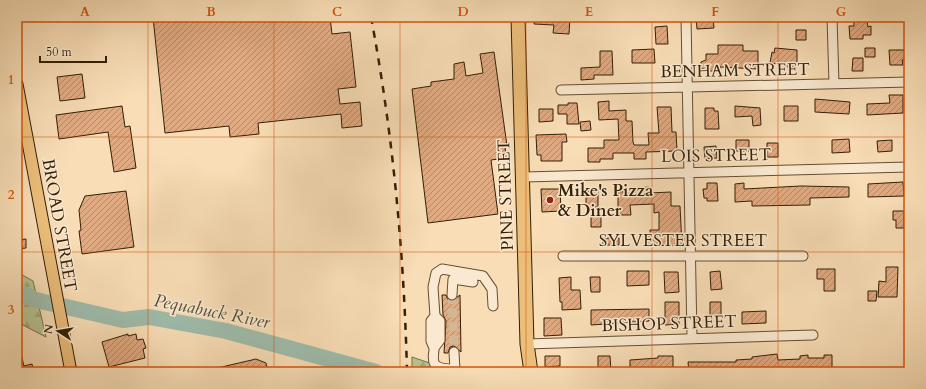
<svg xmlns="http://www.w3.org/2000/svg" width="926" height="389" font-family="Cardo,serif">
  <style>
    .forest { fill: url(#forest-firs); stroke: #76704b }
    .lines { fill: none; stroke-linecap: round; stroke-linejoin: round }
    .river { stroke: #9ebcab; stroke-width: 16 }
    .building { fill: url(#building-hatch); stroke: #341f05 }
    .minor-tunnel { stroke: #d1b793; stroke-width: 9; stroke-dasharray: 9 4.5; stroke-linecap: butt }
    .minor-casing { stroke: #654e31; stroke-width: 11 }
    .major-casing { stroke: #341f05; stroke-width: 13 }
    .highway-casing { stroke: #341f05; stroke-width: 15 }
    .minor { stroke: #fae9d0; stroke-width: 9 }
    .major { stroke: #ecbe7b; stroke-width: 11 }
    .highway { stroke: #ecbe7b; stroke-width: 13 }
    .rail { stroke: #341f05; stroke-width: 2.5; stroke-dasharray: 7 7; stroke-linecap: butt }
    .grid { fill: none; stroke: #d6530b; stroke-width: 1; stroke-opacity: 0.55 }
    .poi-dot { fill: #8f2418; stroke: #fae9d0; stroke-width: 1.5 }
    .labels { text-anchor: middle; stroke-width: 3; stroke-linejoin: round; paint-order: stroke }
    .street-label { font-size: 17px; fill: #341f05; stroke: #fae9d0 }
    .poi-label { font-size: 17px; font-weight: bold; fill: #341f05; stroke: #fae9d0; text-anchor: start }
    .water-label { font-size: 18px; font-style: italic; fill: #544e37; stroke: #fae9d0 }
    .neatline { fill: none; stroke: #d6530b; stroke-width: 1.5 }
    .grid-label { font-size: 13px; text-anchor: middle; font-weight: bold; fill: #d6530b }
  </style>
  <defs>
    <pattern id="forest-firs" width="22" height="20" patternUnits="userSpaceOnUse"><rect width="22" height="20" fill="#b9c291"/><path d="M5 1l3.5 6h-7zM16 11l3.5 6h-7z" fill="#a0a67c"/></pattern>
    <pattern id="building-hatch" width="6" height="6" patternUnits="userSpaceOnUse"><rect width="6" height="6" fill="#e0aa82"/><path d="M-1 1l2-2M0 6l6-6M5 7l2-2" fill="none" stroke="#b68a68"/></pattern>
  </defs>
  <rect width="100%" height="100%" fill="#f8ddb6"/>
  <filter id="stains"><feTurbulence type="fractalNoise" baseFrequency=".005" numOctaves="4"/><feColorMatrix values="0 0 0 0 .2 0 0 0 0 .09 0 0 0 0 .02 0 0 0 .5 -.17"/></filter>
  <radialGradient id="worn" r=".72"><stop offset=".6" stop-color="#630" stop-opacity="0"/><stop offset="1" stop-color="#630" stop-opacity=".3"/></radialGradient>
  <path class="forest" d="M17,272L33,281L46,337L17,322Z
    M412,357L456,372H412Z"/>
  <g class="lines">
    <path class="river" d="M17,291L36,300L123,320L149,317L226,331L376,372"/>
  </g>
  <path class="building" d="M153,17H330L332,34L350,32L356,87L338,89L340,104L360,102L362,126L342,128L341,114L258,123L259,134L230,137L229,126L165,133Z
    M535,17H570L569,34L553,33L554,25L534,24Z
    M696,17H713L714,28L697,29Z
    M854,21H867L868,27L871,26V35H863V39H850L849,26H854Z
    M667,26L668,44H656L655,27Z
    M796,30H806V40H796Z
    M718,45H743V51H758V69L720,67V71H704V69H701V62L706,60V54H718Z
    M775,48L797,50V67H787V65L770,63L772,52L774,53Z
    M865,48H875V57H865Z
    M654,49L655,63H632V50Z
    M889,50H909V60H902L903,65H890Z
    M600,51H612L613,75H594V79L581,80V68L600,67Z
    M494,52L507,146H505L506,158L491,160L498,214L428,223L412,89L431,86V82L454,79V64L464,62L466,76L483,73L480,54Z
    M853,58H863V71H852Z
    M82,74L85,98L60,101L57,77Z
    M889,95H903V113L867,115V104L890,103Z
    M815,99L850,102L849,114L815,112Z
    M609,101V111L626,110V121H632L633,142L634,145H649L648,133H659L657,107H671L672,132H676L677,151L646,152V159H634V153H613V159H600V162H588V148H604V140H619L618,119L599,120L598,102Z
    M568,103H577L579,124H567V114H558V105H568Z
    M122,106L125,127L130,126L136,168L114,172L108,132L59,139L56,115Z
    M735,106L760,108L761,125L753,126L752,116L735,117Z
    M784,106H798V121H784Z
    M705,108H714V111H718L719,129H705Z
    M539,109H553V121L539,122Z
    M590,121L591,130L581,131L580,122Z
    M566,134L567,142H562V161H541V155H537L536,135Z
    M849,139L850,152L832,153V140Z
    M736,140H749V151H736Z
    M892,140V151L878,152L877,141Z
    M767,143H778V157H767Z
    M716,146L717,158L705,159L704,147Z
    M903,182L904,196L868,197V184Z
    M707,183H717L718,201H707V198H704L703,189H707Z
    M744,183V189L801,186L849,187V197L810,198V205L752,206V201L735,202V184Z
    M649,187V193L671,192V206H680L682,246L647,245V236H650V230H659V212L654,213V204L630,205L631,215H618V192L638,191L637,188Z
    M541,189H560L561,211L542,212Z
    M126,191L134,247L82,254L79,231L81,230L79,210L85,196Z
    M586,191H598V207H586Z
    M893,211H904V228H896V220H893Z
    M591,216H601V227H591Z
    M603,238H619V245H603Z
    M26,239V248L17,249V240Z
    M886,267H898L897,297H878L879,281L886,282Z
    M817,269H835V291H824V279H817Z
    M627,271H649V285L627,286Z
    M720,271L722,289L711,290L710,272Z
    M664,272H678L679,292L665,293Z
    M571,277V290H580L581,309L562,310V302H560L559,278Z
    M590,277H600V292H591Z
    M868,291H877L876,301H868Z
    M442,295H446L448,300L452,301L460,295L461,352L454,346L450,347L448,353H444L446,321L443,315Z
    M665,302H679V324L665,325Z
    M710,302H721V316L710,315Z
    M649,309V321L591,325V310Z
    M766,311V323L742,324V312Z
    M544,318H561L562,335L544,336Z
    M128,334V336L136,334L137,340L143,339L146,348L143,349L145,358L109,367L102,342Z
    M17,350H20L24,366L32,364L34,372H17Z
    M777,354L778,360L800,359V356L808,355V358H824V355H832V371L689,372L688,362H736V360L752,359V357Z
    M545,356H560V366L545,367Z
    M598,356H610L611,372H598Z
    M658,356H673V370L630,372V360L658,358Z
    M256,359L266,363L268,372H214L213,369Z"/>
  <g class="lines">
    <path class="minor-tunnel" d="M452,295L454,352"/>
    <g class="minor-casing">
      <path id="minor" d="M686,17L692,338
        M832,17L834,84
        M561,90L909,82
        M524,177L909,167
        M563,256H803
        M452,295L453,279L473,282
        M435,343C432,363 430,369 455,369L454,352
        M527,344L813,335
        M434,348L431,341V321L435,316L433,287L436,273L442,269L483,276L492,289L493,306
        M434,348L440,340V321L435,316"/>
    </g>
    <g class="major-casing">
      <path id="major" d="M17,84L71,372"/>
    </g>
    <g class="highway-casing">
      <path id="highway" d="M518,17L527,344L531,372"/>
    </g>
    <use href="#minor" class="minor"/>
    <use href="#major" class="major"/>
    <use href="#highway" class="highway"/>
    <path class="rail" d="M371,17C393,134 404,253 407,372"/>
  </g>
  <path class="grid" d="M148,17V372M274,17V372M400,17V372M526,17V372M652,17V372M778,17V372M17,137H909M17,252H909"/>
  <circle class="poi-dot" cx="550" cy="200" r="4"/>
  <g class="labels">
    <g class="street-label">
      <text transform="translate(735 70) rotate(-1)" y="6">BENHAM STREET</text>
      <text transform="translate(716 155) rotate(-1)" y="6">LOIS STREET</text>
      <text transform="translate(505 195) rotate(-92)" y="6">PINE STREET</text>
      <text transform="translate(60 225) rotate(80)" y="6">BROAD STREET</text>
      <text x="683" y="246">SYLVESTER STREET</text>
      <text transform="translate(669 323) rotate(-2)" y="6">BISHOP STREET</text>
    </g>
    <g class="poi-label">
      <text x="558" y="196">Mike's Pizza<tspan x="558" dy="20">&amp; Diner</tspan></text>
    </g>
    <g class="water-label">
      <text transform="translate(212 311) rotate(11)" y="6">Pequabuck River</text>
    </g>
  </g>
  <rect width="926" height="389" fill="none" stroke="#f8ddb6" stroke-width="44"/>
  <g transform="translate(58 331) rotate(282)" stroke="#fae9d0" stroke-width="3" paint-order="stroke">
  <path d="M0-3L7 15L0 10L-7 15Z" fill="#341f05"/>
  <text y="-6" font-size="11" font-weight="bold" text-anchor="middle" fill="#341f05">N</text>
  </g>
  <path d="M40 56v6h66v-6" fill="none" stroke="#341f05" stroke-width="2"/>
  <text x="46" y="56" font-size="12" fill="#341f05" stroke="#fae9d0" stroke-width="3" paint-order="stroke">50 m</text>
  <rect x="22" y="22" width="882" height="345" class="neatline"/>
  <g class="grid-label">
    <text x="85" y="16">A</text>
    <text x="211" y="16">B</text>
    <text x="337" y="16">C</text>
    <text x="463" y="16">D</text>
    <text x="589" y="16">E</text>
    <text x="715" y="16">F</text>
    <text x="841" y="16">G</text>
    <text x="11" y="84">1</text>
    <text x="11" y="199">2</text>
    <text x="11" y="314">3</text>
  </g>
  <rect width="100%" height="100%" filter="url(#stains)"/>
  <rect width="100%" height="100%" fill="url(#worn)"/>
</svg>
